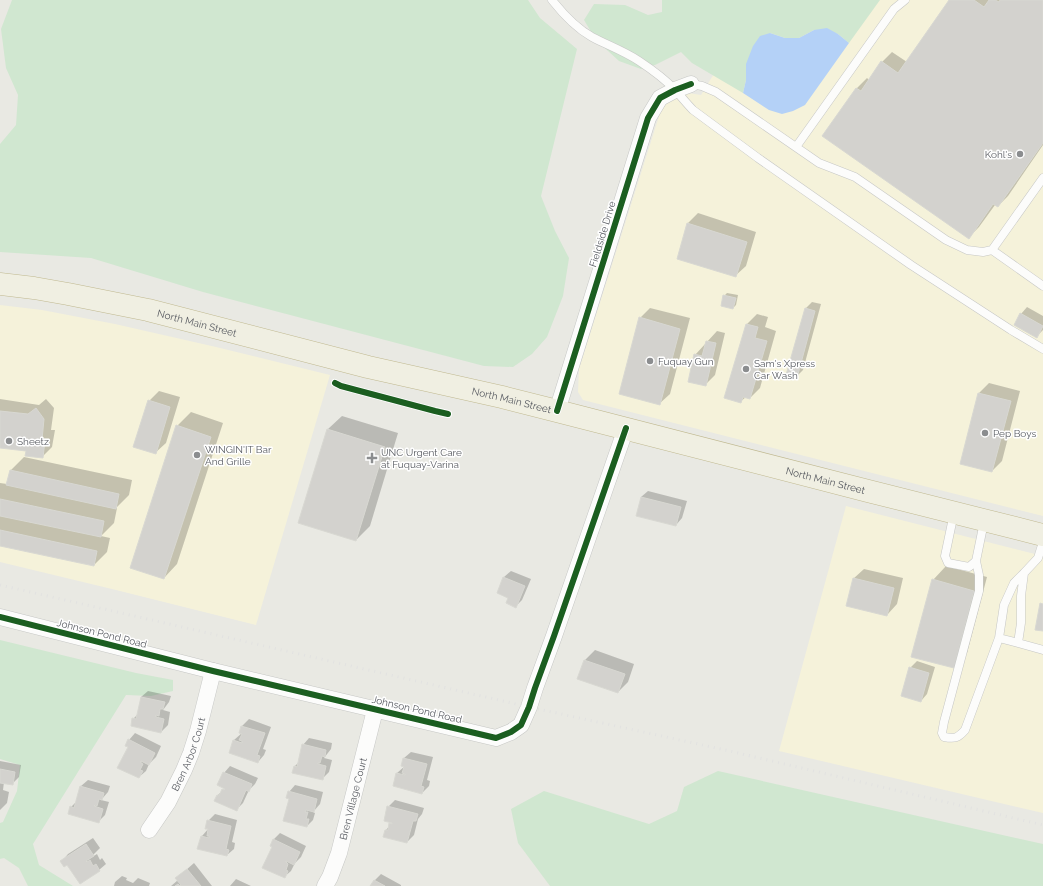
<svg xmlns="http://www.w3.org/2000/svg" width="1043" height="886" font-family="Raleway,sans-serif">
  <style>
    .commercial { fill: #f5f2da }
    .green { fill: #d0e7d0 }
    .water { fill: #b4d1f7 }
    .shadow { fill: #0003 }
    .building { fill: #d3d2ce; stroke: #d8d8d2 }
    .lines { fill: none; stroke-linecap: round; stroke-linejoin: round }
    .service-casing { stroke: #c6c7c5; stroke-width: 9 }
    .minor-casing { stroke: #c6c7c5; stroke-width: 17 }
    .trunk-casing { stroke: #c0b990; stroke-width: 23 }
    .service { stroke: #fcfcfb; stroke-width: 8 }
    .minor { stroke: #fcfcfb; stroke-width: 16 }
    .trunk { stroke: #f0efe2; stroke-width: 22 }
    .rail { stroke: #e2e2e1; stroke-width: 3; stroke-dasharray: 1 5; stroke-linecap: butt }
    .cycleway-casing { stroke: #fff; stroke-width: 8 }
    .cycleway { stroke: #1b5e20; stroke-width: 6 }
    .poi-dot { fill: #8b8d8f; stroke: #fff; stroke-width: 1.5 }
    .labels { text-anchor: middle; stroke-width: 3; stroke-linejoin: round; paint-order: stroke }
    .poi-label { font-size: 10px; fill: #595c62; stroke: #fff; text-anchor: start }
    .street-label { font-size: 10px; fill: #595c62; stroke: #fff }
  </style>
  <rect width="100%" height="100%" fill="#e9e9e3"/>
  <path class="commercial" d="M766,0H1043V516L583,400L578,392L579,369L660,113L669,100L688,93L701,95L712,77Z
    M0,305L42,310L115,324L216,347L330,375L256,625L116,590L0,562Z
    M846,506L1043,556V813L779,751Z"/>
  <path class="green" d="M12,0H528L540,18L577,49L541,196L555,231L569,258L563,296L547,337L532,354L513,367L484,366L203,292L91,258L0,252V144L16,125L18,95L6,68L1,29Z
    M662,0H880L849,43L838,34L814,30L799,38H785L770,33L746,80L743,93L692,63L681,52L655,65L641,69L619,61L596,40L584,20L594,4L625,5L648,15L662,12Z
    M0,640L136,673L173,680V691L151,696L126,695L33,844L39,865L73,886H28L19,868L4,858L0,859V823L3,822L17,791L20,765L0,759Z
    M718,771L1043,844V886H550L518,843L511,809L544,791L649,824L677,811L684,787Z"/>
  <path class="water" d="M827,28L838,34L849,43L805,105L793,111L782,114L769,110L743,93L746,80V64L753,46L760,36L770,33L785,38H799L814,30Z"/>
  <path class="shadow" d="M950,0H1043V145L1008,196L998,206L995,205L979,227L969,237L824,136L857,88L867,78L869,80L882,62L892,52L907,62Z
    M698,213L756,232L746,266L735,276L678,258L688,223Z
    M727,293L738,295L736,305L733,308L724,296Z
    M812,302L821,304L803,370L796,377L806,308Z
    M1027,307L1043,316V330L1037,336L1021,314Z
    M650,308L690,318L670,394L659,404L640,318Z
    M757,314L768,317L765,327L776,331L760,388L750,398L746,397L740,402L725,397L747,324Z
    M717,331L725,333L715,375L705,385L695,355Z
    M989,383L1020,391L1002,461L992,471L979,393Z
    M159,391L180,397L166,443L155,453L149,401Z
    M0,399L39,405L46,399L54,408L51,430H55L52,447L42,457L27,451L0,447Z
    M191,412L223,423L177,564L164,578L177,426Z
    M342,416L398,433L370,526L356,540L328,429Z
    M24,457L132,480L129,495L116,508H117L114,523L101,536L110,538L107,552L94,565L0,545V483L7,484L11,470Z
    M648,491L687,501L682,518L676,525L641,497Z
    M946,566L987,577L967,653L954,667L933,580Z
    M864,569L903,578L897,604L887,615L853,579Z
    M511,571L531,579L522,600L516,606L509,598L498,593L504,577Z
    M595,650L634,664L628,682L618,692L579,678L585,660Z
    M917,661L935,667L927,694L921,701L910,668Z
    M148,691L171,696L169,702L163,710L170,712L168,725L161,732L133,719L138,714L141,697Z
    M249,719L271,727L263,749L266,750L264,755L258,762L234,740L242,733H240L242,726Z
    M135,733L161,746L156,757L149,764L146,771L139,777L129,746V740Z
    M309,738L332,743L331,749L324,758L332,760L329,772L322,779L295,766L299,762L303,745Z
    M411,752L433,757L427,780L430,781L429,786L422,793L397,773L405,766L404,758Z
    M0,761L21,765L19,777L12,784L4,782L3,790L9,792L7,803L0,810Z
    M230,766L258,778L255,784L249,790L243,803L236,810L215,801L218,795L225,788L224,773Z
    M88,780L110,786L108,792L101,800L109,802L105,815L98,822L71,807L76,802L81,786Z
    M295,785L323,792L320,804L313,812L315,813L313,820L307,826L290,798L289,792Z
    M395,800L424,808L422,814L418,819L414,835L407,842L386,830L393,822L388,807Z
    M215,814L237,820L232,842L235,843L234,849L227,855L202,836L209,828L208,821Z
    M280,833L306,846L301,857L295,863L291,871L284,877L274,847L273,840Z
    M93,838L100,848L92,856V857L97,854L100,860L102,858L106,864L99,870L62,861L68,854Z
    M194,863L212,886H171L178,880L177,878Z
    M381,874L401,885V886H371L375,880Z
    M122,876L127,878L126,880L133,883L138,878L150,883L149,886H114L115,882Z
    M236,879L251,886H230Z"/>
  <path class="building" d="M949,0H974L984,7L989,0H995L999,2L1000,0H1043V143L998,207L993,204L969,239L822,136L856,88L861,91L881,61L898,73Z
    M687,223L747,242L736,277L677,259Z
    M723,295L736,298L733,309L721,306Z
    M805,308L815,311L797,378L786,375Z
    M1020,313L1043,326L1037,338L1014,325Z
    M639,317L680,329L660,405L619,394Z
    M746,324L758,327L755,338L767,341L750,399L743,397L741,403L724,398Z
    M706,341L716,343L706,386L688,382L694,354L702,356Z
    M978,393L1011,401L992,472L960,464Z
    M148,400L170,407L156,454L133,447Z
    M36,408L44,419L42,440H45L43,458L25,456L26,451L0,448V411L28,414Z
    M176,425L211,437L164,579L130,568Z
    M327,429L385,447L356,541L298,523Z
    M10,470L119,494L116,509L6,485Z
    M641,497L681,507L676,526L636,516Z
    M0,499L104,521L101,537L0,516Z
    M0,530L97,551L94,566L0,546Z
    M503,577L525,586L516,608L506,603L508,598L497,593Z
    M853,578L894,588L887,616L846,606Z
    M932,579L974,591L954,668L911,657Z
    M1040,603L1043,604V631L1035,630Z
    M584,660L625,674L618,693L577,679Z
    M909,667L929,673L921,702L901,696Z
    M141,697L165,702L163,709H160L159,716L156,715V717L164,719L161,733L131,726L132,718L136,719Z
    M241,726L265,733L257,755L260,756L258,763L229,753L233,740L242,743V741L239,740L242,734L239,733Z
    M128,739L155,753L149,765L141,761V763L143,764L140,770L143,771L139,778L117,768L128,747L125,746Z
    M302,744L326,750L325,757L322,756L320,763H318V764L326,766L323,780L292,773L294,766L297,767Z
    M403,758L427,764L421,786L424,787L422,794L393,786L396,773L405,775V774L402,773L404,767L401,766Z
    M0,769L15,772L13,785L0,783Z
    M223,772L252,784L249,792L246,790L237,811L214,801L217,795L219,796L222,789L224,790L225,789L217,785Z
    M80,786L104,793L102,800L99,799L97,806L95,805L94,806L103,809L99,823L68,814L70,806L74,808Z
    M288,791L317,799L314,812L306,810L305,812H308L306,819H309L307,827L283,821L289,799L286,798Z
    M387,806L418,814L416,821H413L407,843L383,837L385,830H388L389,823L392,824V823L384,821Z
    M207,820L231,826L226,849L229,850L227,856L197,849L201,836L209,838V836H207L208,829H205Z
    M273,839L300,852L294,865L286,861V862L288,864L286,870L288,871L285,878L262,868L272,847L270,846Z
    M86,844L94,856L86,861L87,862L90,860L93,866L96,864L100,871L80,884L67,865L64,867L60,861Z
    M187,869L201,886H175L178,884L180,886L181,885L175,878Z
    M374,880L385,886H370Z"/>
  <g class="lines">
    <g class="service-casing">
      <path id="service" d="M552,0C563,14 576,28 592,37C607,45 624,51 639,61C651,69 664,78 674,89C681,96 686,103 693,110L758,158L911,265L1011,330L1043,349
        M691,84L702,86L716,92L819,163L855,177L946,240L967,250L983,252L992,250L1043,178
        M796,147L894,9L905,0
        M992,250L1043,286
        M954,513L945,556L948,563L969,567L976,561
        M984,522L976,561L979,575V591L944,722L942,733L944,737C955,739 958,738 965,730L999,638
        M1043,542L1038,558L1024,573L1021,596V623L1018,643L1043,650
        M1018,643L999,638L1004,605L1014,583L1024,573"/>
    </g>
    <g class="minor-casing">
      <g id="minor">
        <path d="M557,411L648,118L660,98L675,90L691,84"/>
        <path d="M0,617L213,671L496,738L511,732L521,725L529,707L535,688L554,636L626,428"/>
        <path id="s1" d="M149,830L168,802L184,770L191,753L198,731L213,671"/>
        <path id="s2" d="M325,886L330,877L339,853L375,710"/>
      </g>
    </g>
    <g class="trunk-casing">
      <g id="trunk">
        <path id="s3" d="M0,284L34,288L68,294L148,310L368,367L502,397L557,411L868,491L1043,535"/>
      </g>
    </g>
    <use href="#service" class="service"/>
    <use href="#minor" class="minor"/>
    <use href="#trunk" class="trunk"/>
    <path class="rail" d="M0,585L529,707L721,749L1043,825"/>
    <g class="cycleway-casing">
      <path id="cycleway" d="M335,383L341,386L435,411L448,414
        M557,411L648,118L660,98L675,90L691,84
        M0,617L213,671L496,738L511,732L521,725L529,707L535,688L554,636L626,428"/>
    </g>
    <use href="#cycleway" class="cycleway"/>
  </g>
  <g class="poi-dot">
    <circle cx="1020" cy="154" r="4"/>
    <circle cx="650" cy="361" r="4"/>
    <circle cx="746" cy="369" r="4"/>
    <circle cx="985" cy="433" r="4"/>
    <circle cx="9" cy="441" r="4"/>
    <circle cx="197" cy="455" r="4"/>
    <path d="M370 452h4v4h4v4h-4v4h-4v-4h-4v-4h4z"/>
  </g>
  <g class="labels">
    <g class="poi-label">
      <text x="1012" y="158" text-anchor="end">Kohl's</text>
      <text x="658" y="365">Fuquay Gun</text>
      <text x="754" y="367">Sam's Xpress<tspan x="754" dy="12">Car Wash</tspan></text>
      <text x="993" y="437">Pep Boys</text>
      <text x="17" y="445">Sheetz</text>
      <text x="205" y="453">WINGIN'IT Bar<tspan x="205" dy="12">And Grille</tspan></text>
      <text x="381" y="456">UNC Urgent Care<tspan x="381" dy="12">at Fuquay-Varina</tspan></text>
    </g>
    <g class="street-label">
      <text transform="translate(602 234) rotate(-73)" y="4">Fieldside Drive</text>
      <text dy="4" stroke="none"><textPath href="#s3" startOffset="201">North Main Street</textPath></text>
      <text dy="4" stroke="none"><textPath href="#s3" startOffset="525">North Main Street</textPath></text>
      <text dy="4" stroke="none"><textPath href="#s3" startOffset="849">North Main Street</textPath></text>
      <text transform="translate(102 633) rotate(14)" y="4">Johnson Pond Road</text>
      <text transform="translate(417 709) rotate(13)" y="4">Johnson Pond Road</text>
      <text dy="4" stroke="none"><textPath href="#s1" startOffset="86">Bren Arbor Court</textPath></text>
      <text dy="4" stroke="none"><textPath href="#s2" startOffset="92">Bren Village Court</textPath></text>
    </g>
  </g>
</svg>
